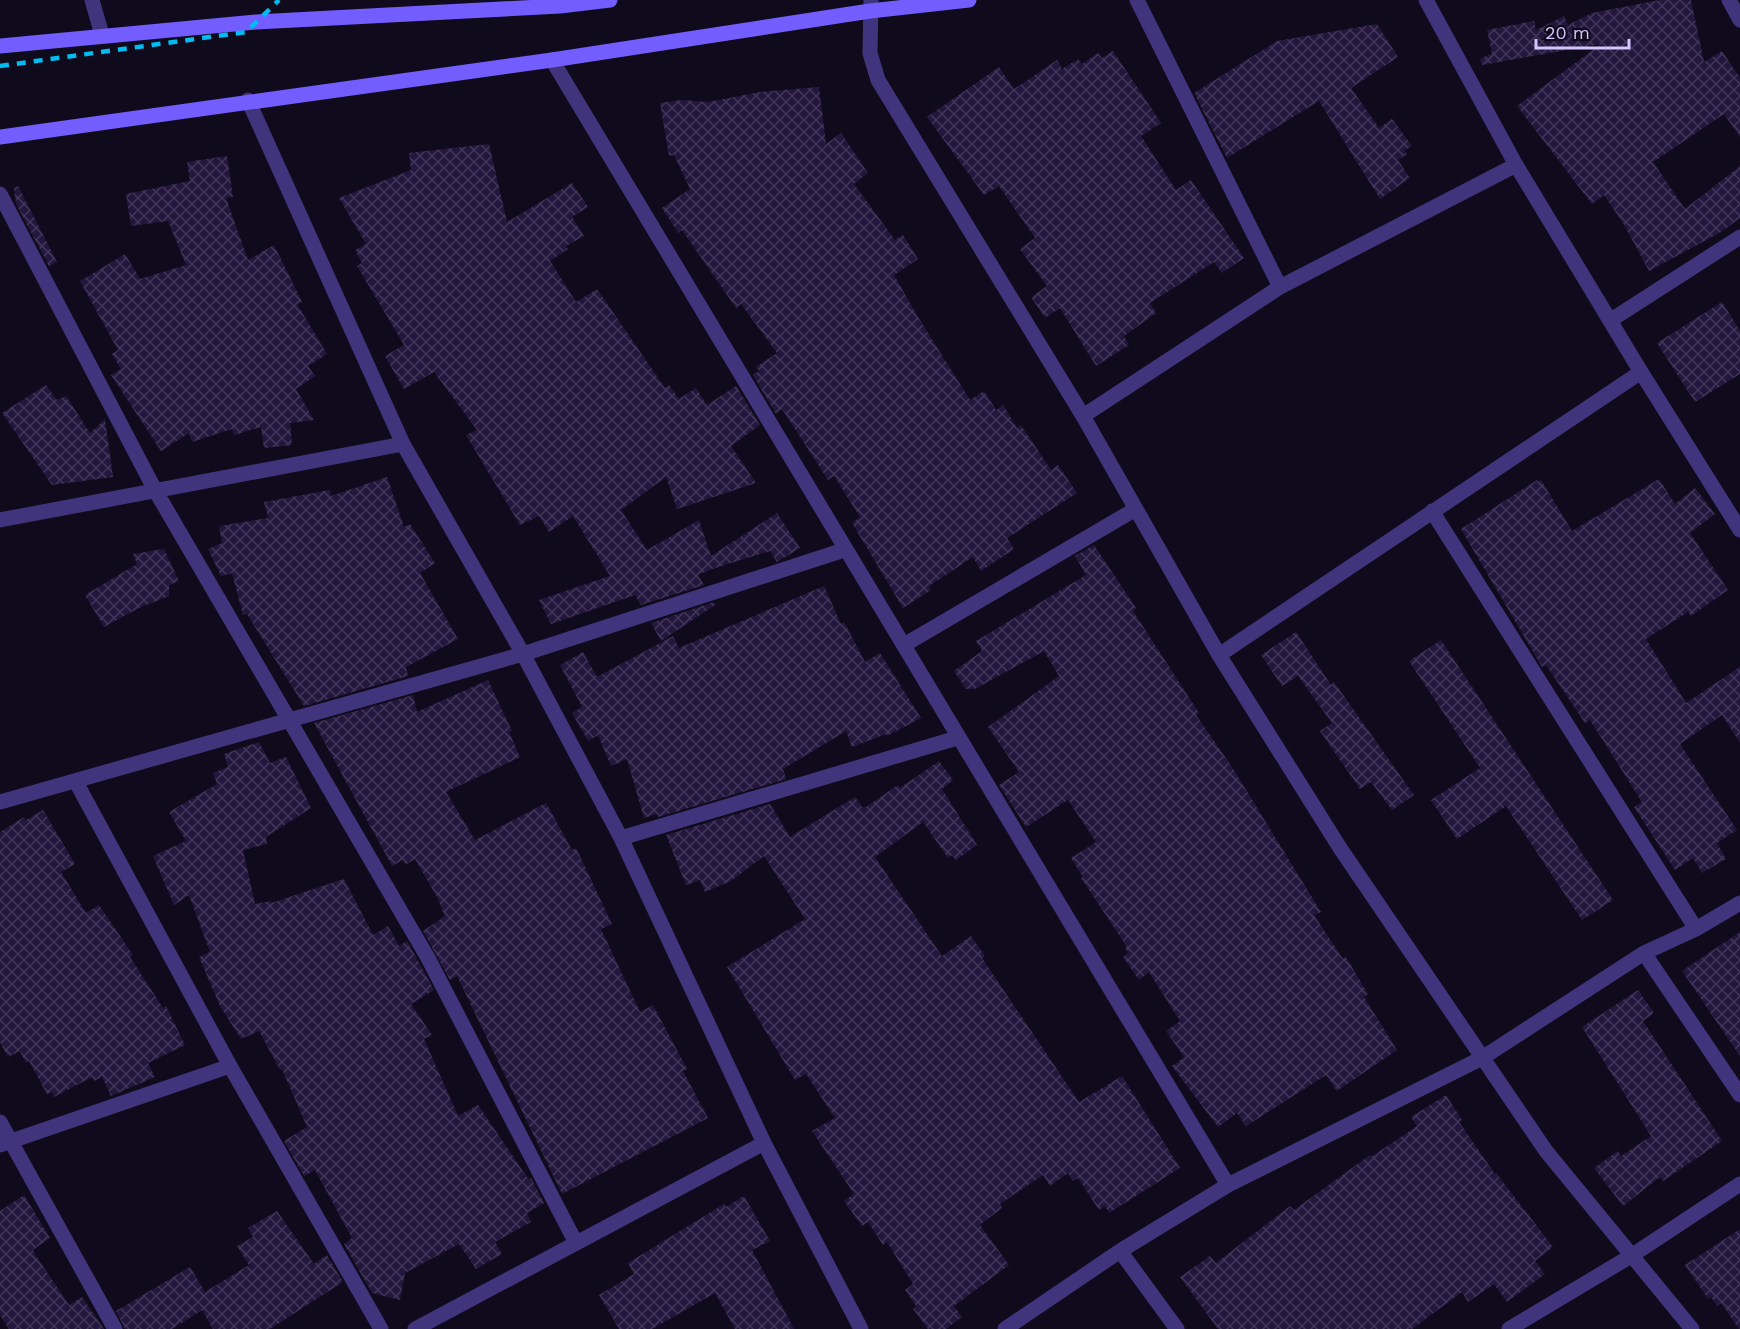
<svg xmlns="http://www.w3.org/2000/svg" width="1740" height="1329" font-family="'Work Sans',sans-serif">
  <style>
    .building { fill: url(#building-cross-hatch) }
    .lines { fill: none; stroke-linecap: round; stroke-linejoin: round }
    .minor { stroke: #40357c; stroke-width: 15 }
    .tertiary { stroke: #40357c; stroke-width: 15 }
    .secondary { stroke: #745dff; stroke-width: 15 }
    .rail { stroke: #00bcf1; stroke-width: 4.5; stroke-dasharray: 9 8; stroke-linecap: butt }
  </style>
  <defs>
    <pattern id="building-cross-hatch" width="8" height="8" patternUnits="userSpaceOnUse" patternTransform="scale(1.5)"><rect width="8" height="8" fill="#23173d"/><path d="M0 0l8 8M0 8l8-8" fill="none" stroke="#42375a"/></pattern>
  </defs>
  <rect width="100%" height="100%" fill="#100b1c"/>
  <path class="building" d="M1660,0H1691L1704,62L1722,51L1740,78V137L1724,114L1653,162L1685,209L1740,166V218L1721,232L1649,271L1623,223L1604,195L1592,204L1517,106L1601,44L1482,65L1480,59L1492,53L1487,30L1534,21L1536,30L1564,16L1568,25L1592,13Z
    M1377,24L1398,57L1351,88L1379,128L1392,119L1412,146L1404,151L1407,154L1398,160L1410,178L1380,199L1319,101L1227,158L1194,93L1277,41Z
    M1113,51L1161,123L1141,136L1176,190L1191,180L1244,258L1222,273L1214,262L1150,303L1156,313L1124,336L1129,345L1096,366L1060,308L1045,318L1031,297L1047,286L1020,249L1035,238L999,186L984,195L927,117L999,67L1014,89L1057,60L1062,69L1078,59L1082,64L1098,53L1102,58Z
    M819,87L826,144L841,133L868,173L854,184L895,240L903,235L918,259L894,275L918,317L970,400L984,391L996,410L1003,405L1017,428L1021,425L1051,470L1058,465L1077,493L1007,538L1014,549L981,571L973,557L929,586L931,590L903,608L852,523L860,517L834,476L828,480L782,409L776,414L753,375L759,371L756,367L777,353L741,304L736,308L682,230L678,233L662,208L690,189L674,155L669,156L660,103L682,100L708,102L760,92Z
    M489,144L507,222L572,183L588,207L572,217L584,236L566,246L568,249L550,261L576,302L597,289L665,388L669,385L679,399L696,388L707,405L736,386L760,425L731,446L756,483L677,509L666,477L621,510L647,550L699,520L711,556L777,513L800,548L777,562L770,551L712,569L698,575L704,585L641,605L635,595L551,624L539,600L610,576L573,516L549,532L539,516L520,525L466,435L477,430L434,372L404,389L385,356L404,345L357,266L362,263L355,250L366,244L339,198L411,170L409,153Z
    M227,156L233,197L226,198L248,260L274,245L302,302L297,304L327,354L308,366L315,376L296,389L314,420L290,423L292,445L264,448L261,427L234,435L232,429L192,442L189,433L161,451L111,375L121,369L112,354L118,350L80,281L125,254L140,279L186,265L168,221L131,226L126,194L190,181L187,162Z
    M18,186L57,262L49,266L16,204L14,188Z
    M1722,302L1740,331V374L1695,402L1657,343Z
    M46,385L57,400L66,396L90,433L105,419L113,477L52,485L2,413Z
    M387,477L404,527L410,524L435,563L420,573L458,639L406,667L408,676L304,706L247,614L243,615L232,573L221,576L208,549L222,543L219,526L268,518L264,502L330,490L331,496Z
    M1659,479L1675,504L1695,488L1715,514L1690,533L1728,590L1691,616L1688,612L1646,639L1686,703L1740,667V743L1722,715L1680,744L1737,830L1717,843L1726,859L1702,873L1693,858L1675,870L1634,807L1642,802L1590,720L1585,723L1546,665L1542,667L1461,529L1537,480L1538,482L1541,480L1572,531Z
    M1094,545L1136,608L1133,611L1199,713L1196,715L1232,767L1321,912L1314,915L1343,959L1346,957L1368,994L1364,997L1397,1050L1337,1091L1326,1075L1246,1126L1237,1113L1218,1127L1172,1066L1184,1057L1166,1031L1180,1021L1149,972L1139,980L1123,957L1128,953L1125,948L1127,947L1081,878L1083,877L1071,858L1096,842L1068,800L1026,827L999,785L1019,772L988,727L1059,676L1044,651L975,689H966L954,671L982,651L976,641L1086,575L1075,556Z
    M164,549L179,581L169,585V596L139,608L104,627L85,595L137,564L133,554Z
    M824,586L841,624L844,622L865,662L880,653L921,718L887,736L886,734L852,747L846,731L783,769L786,779L658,817L657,814L644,818L627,759L611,766L598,735L588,741L572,713L582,707L560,665L583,652L597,677L673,636L679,648Z
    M714,602L715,605L661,641L651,623Z
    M1296,632L1331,685L1334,682L1414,795L1392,810L1371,782L1360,789L1320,731L1332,723L1298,676L1282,686L1261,655Z
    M1441,640L1613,900L1582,920L1506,806L1457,839L1431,800L1480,768L1409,661Z
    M488,680L512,731L509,732L520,757L446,792L475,840L546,803L572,850L576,848L612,924L601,929L640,1012L653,1005L687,1069L683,1071L708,1118L562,1194L457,976L450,980L423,931L445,916L437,897L415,859L405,865L403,860L392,866L314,723L413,695L417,712Z
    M259,742L270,763L286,757L311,808L266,837L267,844L243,850L255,904L271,901V903L344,879L373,935L388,926L399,946L407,941L434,990L411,1004L432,1035L424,1039L458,1116L478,1105L529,1180L531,1178L544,1203L527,1213L531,1222L495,1242L502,1254L476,1269L459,1244L405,1273L400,1300L372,1293L344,1244L352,1238L315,1170L304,1176L284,1141L307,1127L282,1069L280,1070L259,1031L241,1039L220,1006L199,957L210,952L189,895L174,905L153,856L186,841L169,812L217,784L213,773L228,767L224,754Z
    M939,761L953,780L942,789L977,845L956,860L952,855L948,858L923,822L875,857L942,956L971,936L985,956L982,958L1079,1102L1122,1076L1180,1168L1109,1213L1105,1206L1099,1210L1078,1178L1073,1181L1068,1173L1050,1186L1043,1175L1000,1204L1002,1208L980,1225L1009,1265L954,1306L962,1317L946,1329H928L913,1309L916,1306L905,1290L913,1284L887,1242L883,1245L868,1222L862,1226L844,1201L854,1194L812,1131L835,1118L806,1074L795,1080L727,967L805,919L764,856L731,881L705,892L700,880L686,885L666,835L770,804L790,837L855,797L862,807H866L898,785L900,788Z
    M43,810L75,864L61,872L86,913L99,905L133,955L130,957L163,1008L166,1006L185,1045L148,1063L155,1077L111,1096L102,1077L94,1081L92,1077L54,1097L52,1092L47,1094L29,1061L26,1063L20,1051L8,1057L0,1042V832L24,817L26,820Z
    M1740,932V1056L1682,971Z
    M1638,990L1654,1013L1643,1021L1722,1141L1663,1181L1660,1177L1623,1206L1594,1168L1618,1151L1621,1156L1651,1136L1582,1027Z
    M1446,1095L1462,1120L1459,1122L1495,1174L1496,1173L1553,1247L1535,1261L1545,1274L1507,1302L1494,1284L1468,1302L1462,1292L1412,1329H1218L1180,1277L1210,1256L1216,1263L1290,1206L1294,1210L1370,1155L1371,1157L1417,1126L1411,1117Z
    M24,1195L50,1238L33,1250L34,1253L69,1305L82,1297L104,1329H9L0,1315V1211Z
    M744,1196L770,1241L752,1250L794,1329H735L715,1293L652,1329H619L599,1295L634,1274L628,1263L724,1204L726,1207Z
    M277,1211L314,1264L327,1255L343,1282L270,1329H213L202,1310L172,1329H125L116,1311L190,1267L205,1292L249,1265L237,1246L253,1237L248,1228Z
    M1740,1229V1329H1739L1721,1303L1717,1306L1711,1297L1708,1299L1685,1265Z"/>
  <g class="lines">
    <path class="minor" d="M92,0L102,35
      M1137,0L1280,287
      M1426,0L1516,165L1641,372L1740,530
      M1729,0L1740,20
      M552,60L1228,1185
      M248,100L403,444L523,654L621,838L764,1143L861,1329
      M0,194L155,490L428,958L576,1243
      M1611,320L1740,237
      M1083,416L1280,287L1516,165
      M1432,511L1696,929
      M0,520L403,444
      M904,645L1134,510
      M1219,655L1641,372
      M76,782L230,1066L381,1329
      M0,802L523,654L844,550
      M621,838L957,738
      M1644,953L1740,1095
      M0,1122L115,1329
      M0,1145L230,1066
      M1120,1251L1177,1329
      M415,1329L764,1143
      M1005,1329L1120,1251L1228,1185L1482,1058L1644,953L1696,929L1740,903
      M1509,1329L1631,1256L1740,1184"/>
    <path class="tertiary" d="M871,0L870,53L878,80L1083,416L1219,655L1340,848L1546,1151L1692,1329"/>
    <path class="secondary" d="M0,46L256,22L560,6L610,0
      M0,137L552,60L870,11L969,0"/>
    <path class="rail" d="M0,66L246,32L279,0"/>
  </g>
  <path d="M1536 39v9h93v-9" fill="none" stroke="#d3c6ff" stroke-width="3"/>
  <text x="1545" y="39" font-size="18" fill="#d3c6ff" stroke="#100b1c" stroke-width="4.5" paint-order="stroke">20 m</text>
</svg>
